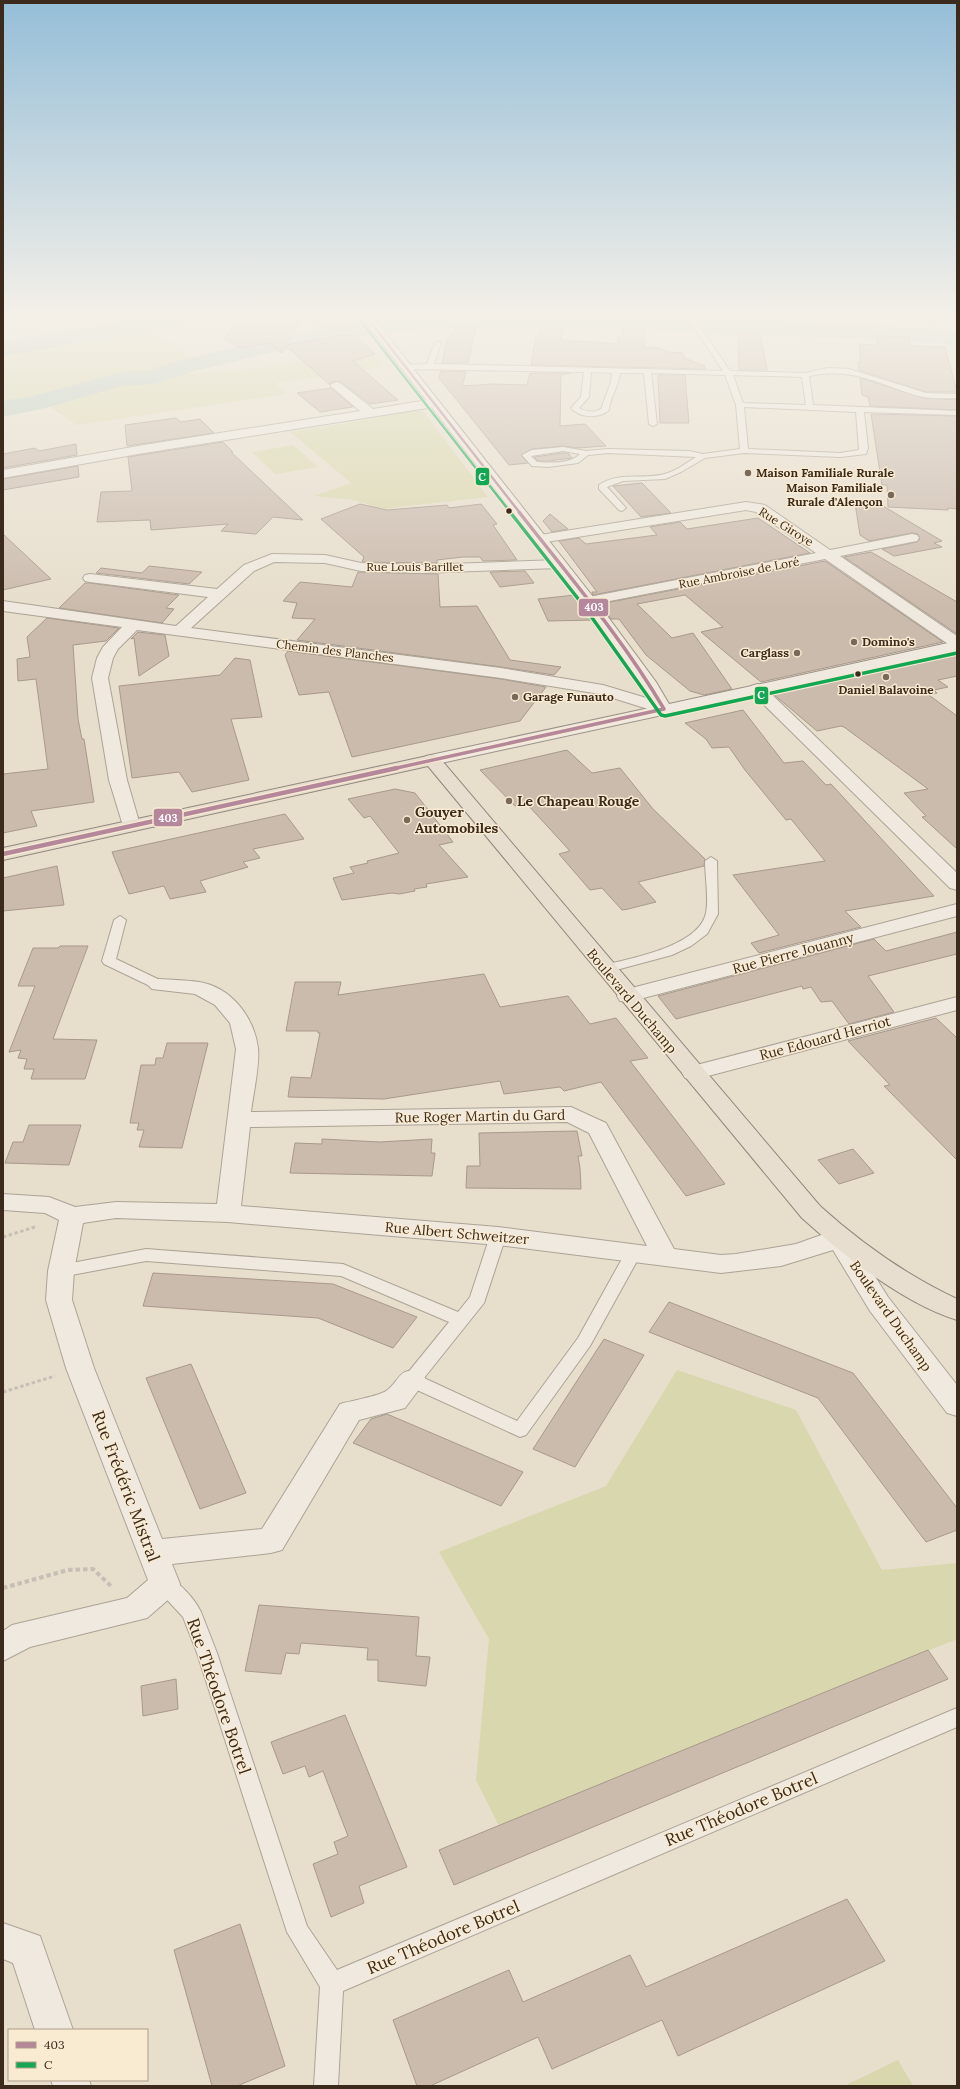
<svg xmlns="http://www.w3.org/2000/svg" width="960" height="2089" font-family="Lora,serif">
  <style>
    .green { fill: #d9d7ad }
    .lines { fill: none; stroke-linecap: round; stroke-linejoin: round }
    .stream { stroke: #b8ccbf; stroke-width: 4.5 }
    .river { fill: #b8ccbf; fill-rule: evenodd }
    .building { fill: #cbbbad; stroke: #a8998b }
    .lane-casing { stroke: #aca396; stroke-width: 2 }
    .street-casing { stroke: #aca396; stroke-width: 2 }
    .secondary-casing { stroke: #9c9286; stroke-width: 2 }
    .primary-casing { stroke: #91887c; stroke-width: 2 }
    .path-far2 { stroke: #c7bfb6; stroke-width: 1.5; stroke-dasharray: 1.5 1; stroke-linecap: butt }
    .path-far1 { stroke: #c7bfb6; stroke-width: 3; stroke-dasharray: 3.5 2.5; stroke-linecap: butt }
    .path { stroke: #c7bfb6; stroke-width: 4; stroke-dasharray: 4.5 3; stroke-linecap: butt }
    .lane { fill: #efe9df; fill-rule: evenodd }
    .street { fill: #efe9df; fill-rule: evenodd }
    .secondary { fill: #efe9df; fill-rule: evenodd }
    .primary { fill: #e7decf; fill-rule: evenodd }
    .bus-1-far2-casing { stroke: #f9ebd2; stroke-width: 4 }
    .bus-1-far1-casing { stroke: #f9ebd2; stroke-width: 5.5 }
    .bus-1-casing { stroke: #f9ebd2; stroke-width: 7 }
    .bus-2-far1-casing { stroke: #f9ebd2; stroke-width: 4 }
    .bus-2-casing { stroke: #f9ebd2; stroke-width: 5.5 }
    .bus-1-far2 { stroke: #b4879a; stroke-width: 2.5 }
    .bus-1-far1 { stroke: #b4879a; stroke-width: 3.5 }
    .bus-1 { stroke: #b4879a; stroke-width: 4.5 }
    .bus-2-far1 { stroke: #14a753; stroke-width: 2.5 }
    .bus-2 { stroke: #14a753; stroke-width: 3.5 }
    .poi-dot { fill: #78695a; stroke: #f9ebd2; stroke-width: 1.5 }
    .bus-dot { fill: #3c2a1c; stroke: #f9ebd2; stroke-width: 1.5 }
    .labels { text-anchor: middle; stroke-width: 3; stroke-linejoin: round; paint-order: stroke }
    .far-poi-label { font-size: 12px; font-weight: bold; fill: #3c2a1c; stroke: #f9ebd2; text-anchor: start }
    .far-street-label { font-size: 12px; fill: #3c2a1c; stroke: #f9ebd2 }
    .poi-label { font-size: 14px; font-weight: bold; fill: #3c2a1c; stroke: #f9ebd2; text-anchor: start }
    .street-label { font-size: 14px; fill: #3c2a1c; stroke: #f9ebd2 }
    .near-street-label { font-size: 17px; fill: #3c2a1c; stroke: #f9ebd2 }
    .line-badge { stroke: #f9ebd2; stroke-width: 1.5 }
    .badge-label { font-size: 11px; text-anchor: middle; font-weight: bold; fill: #fff }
  </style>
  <rect width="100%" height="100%" fill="#e7decc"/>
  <path class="green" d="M143,324L197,361L169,375L244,370L376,351L383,367L276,383L286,394L77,425L46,404L3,415V347Z
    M411,410L423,411L488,497L382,509L354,500L314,496L351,483L290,432L354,422Z
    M293,445L318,467L275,474L252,452Z
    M677,1370L796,1410L882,1570L957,1563V1639L499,1826L476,1780L489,1639L439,1552L606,1486Z
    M898,2060L913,2086H844Z"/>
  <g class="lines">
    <path class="stream" d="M304,315L306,321L321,327L346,328
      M929,335L932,315"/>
    <path class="river" d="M158,315H211L208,320L200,322L3,356V342Z
      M427,315H631L929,328L957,332V346L929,342L556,326L430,329L384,333L268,353L192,372L153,384L122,386L45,408L3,417V401L33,396L121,372L150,370L174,362L268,339L384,319Z"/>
  </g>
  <path class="building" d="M238,318L301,319L286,345L338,336L355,335L375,354L353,361L398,400L370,404L341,382L335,381L329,384L286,346L282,353L268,343L240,348L224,339Z
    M455,327H476L468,363H442L446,343L449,336L452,335Z
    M540,329H563L561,340L618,344V337H622V329H644V348L656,347L669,352L683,353L684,358L705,366V369L531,365L536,336H539Z
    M738,333H760L767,370H739Z
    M877,336L909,337L910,346L945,347L957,392H926L859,370L858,362H861L859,344L878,345Z
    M441,371L466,372L462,386L492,384L527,385L530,373H570L561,375L560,426L585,424L606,446L578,448L563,446L532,449L521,455L528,463L509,465L439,378Z
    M658,375H685L689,423H660Z
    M860,378L923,398L957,400V410L870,406L868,397L862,395Z
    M331,388L353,407L320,412L297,393Z
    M871,414L957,416V509L948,508V510L888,507L887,485H882Z
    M176,418L181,422L200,419L214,433L127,446L125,425Z
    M223,442L233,452H231L303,520L273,517L256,534L221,531L228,524L151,530L150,520L97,522L101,492L132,491L128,457Z
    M76,444L77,455L3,468V454L35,448L39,451Z
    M563,453H568L572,458L548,461H538L534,457Z
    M78,466L79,477L3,490V479Z
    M642,483L671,513L641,517L613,486Z
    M873,500L942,541L934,543L942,547L894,556L882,549L917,542L920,539L918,534L912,533L869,541L860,535L855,503Z
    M360,504L387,510L447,505L449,508L481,504L497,524L493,525L517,560L483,561L480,557H463L437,560V563L362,562L364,557L321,519Z
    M550,514L568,529L552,532L543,521Z
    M758,518L810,553L593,595L592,592H597L559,541L579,538L586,544L657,535L650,527L680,522L687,529Z
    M3,534L51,579L3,590Z
    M871,552L957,602V634L844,557Z
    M825,561L943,642L761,682L701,632L723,627L685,595L637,604L672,638L693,633L732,689L704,695L690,691L646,655L619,619H611L600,604Z
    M149,566L202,572L189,584L96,573L101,568L142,573Z
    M525,571L534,583L500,587L490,572Z
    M358,572L438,574L440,607L477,606L510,660L561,667L554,675L501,667L297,640L315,619L292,618L297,603L283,601L300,582L352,587Z
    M85,583H90L179,595L166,608L174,609L162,623L59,608Z
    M575,595L593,620L548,621L538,599Z
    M47,618L119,628L106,641L73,645L78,719L82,739H84L94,802L31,811L37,826L3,833V774L48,769L36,679L18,681L17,659L30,657L27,637Z
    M138,632L165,635L169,656L139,676L134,638L131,639Z
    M288,651L501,679L546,687L520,721L352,757L329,692L299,695L285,655Z
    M957,653V676L938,680L948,687L934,690L937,693L929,695L957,716V849L922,817L926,816L904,793L928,789L844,727L841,726L817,731L772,693Z
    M235,658L250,660L262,717L231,719L249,780L192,792L179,772L132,778L119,686L220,675Z
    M743,710L784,763L803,761L826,785L831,784L934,896L845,911L861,927L759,953L751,943L779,935L733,875L825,861L791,819L786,820L745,770L729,747L712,748L706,739L685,723Z
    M567,750L592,773L620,768L653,809L705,859L704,866L638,882L656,902L628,909L622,910L602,888L590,890L559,854L570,851L527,804L515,806L480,770Z
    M395,789L415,793L453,842L439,845L468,877L426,884L427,887L414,889L415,891L399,894L392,893L342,900L333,878L354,873L350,867L368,863L367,861L399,853L370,816L364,818L348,799Z
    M285,814L304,839L253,849L260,858L243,862L248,867L200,881L206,892L170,899L164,886L129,894L112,852Z
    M57,866L64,905L3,911V878Z
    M957,932V954L868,976L894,1012L849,1024L832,1001L821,1002L811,987L803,989L802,986L676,1019L658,996L874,939L886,951Z
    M60,946H88L53,1039L97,1040L85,1079H31L34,1069H24L27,1059L18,1058L21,1050L9,1052L35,986H18L33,948H58Z
    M484,974L500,1007L568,996L590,1024L616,1018L648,1058L630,1061L725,1184L686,1196L601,1082L564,1091L560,1087L504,1094L500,1081L384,1099L288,1097L291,1077L311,1078L320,1033H318V1031H286L295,982H341L338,995Z
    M936,1018L957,1038V1160L884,1086L890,1085L848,1041Z
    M167,1043H208L182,1148L139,1147L144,1130H137L139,1123H130L141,1065H155L156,1058H163Z
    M29,1125H81L69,1165L5,1163L13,1142H23Z
    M577,1131L582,1156H578L580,1168L581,1189L466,1188L467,1166H480L479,1133Z
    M322,1139L380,1142L432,1139L431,1153H435L432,1176L290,1173L295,1143L322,1144Z
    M853,1149L874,1173L839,1184L818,1160Z
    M153,1273L333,1284L417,1317L393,1348L318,1318L143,1306Z
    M669,1302L853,1373L957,1508V1530L926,1542L818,1398L649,1332Z
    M604,1339L644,1355L575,1467L533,1449Z
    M191,1364L246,1493L200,1509L146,1378Z
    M387,1414L523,1472L501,1506L353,1443L371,1419Z
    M259,1605L419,1617L416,1656L430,1657L426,1686L378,1681V1660H367L368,1648L301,1643L299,1654L286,1653L281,1674L245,1671Z
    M928,1650L948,1679L454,1885L439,1850Z
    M176,1679L178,1709L143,1716L141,1686Z
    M345,1715L407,1867L359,1886L364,1903L331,1917L313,1864L338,1854L334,1842L348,1836L323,1771L309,1777L305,1766L283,1774L271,1742Z
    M847,1899L885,1961L678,2056L662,2020L552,2069L538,2037L430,2086H417L393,2020L509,1970L523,2002L630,1955L646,1987Z
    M240,1924L285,2066L237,2086H212L174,1950Z"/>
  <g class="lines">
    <g class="lane-casing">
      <path id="lane" d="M339,315H354L351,317Z
        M693,319L695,320L730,371L805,373L828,368L849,369L926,393L957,394V398C946,398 933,399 923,397C880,386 855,366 809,376L813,405L957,411V415L864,412L868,448L866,454L840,457L744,453L705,458L681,472L665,479L623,481L607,487L626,508L622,511L619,510L599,489V485C618,472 638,479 660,475C673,473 685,464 696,457L608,453L588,455L578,463L548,467L532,466L522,455L532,450L563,447L586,451L608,449L689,451L703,454L740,449L736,405L725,375L651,373L657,424L653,426L649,424L644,373H620C619,386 610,397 609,410C599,419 580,418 571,408L581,397L584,372L406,369L402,367L406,365L427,364L435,343L438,341L441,343L434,364L723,371L690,321ZM591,372L612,373L611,382L601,409C594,413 586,412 579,408L589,397ZM733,375L802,377L806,405L743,403ZM744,407L856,412L859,450L840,453L748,449ZM563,451L580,454C571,464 550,463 537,462L531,456Z
        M711,857L717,861L718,914L707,934L691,946L672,955L605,973L600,972L598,969L600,966C628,959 699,947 706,913C709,897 705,877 705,861Z
        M120,916L126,920L116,959L164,982L166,985L164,988H154L104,964L102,961L114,920Z
        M498,1230L504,1232L506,1236L484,1303L424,1378L517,1421L578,1338L628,1248L634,1246L640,1248L642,1252L590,1346L526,1435L520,1437L406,1385L403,1380L406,1375L449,1322L341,1276L146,1261L61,1277L55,1275L53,1271L55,1267L61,1265L146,1249L343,1264L458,1312L470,1297L490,1236L492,1232Z
        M165,1576C178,1580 195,1599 201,1612L217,1653L307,1926L337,1970L957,1708V1727L343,1991L338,2086H314L320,1987L287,1932L197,1653L183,1617L158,1590L155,1584L158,1578Z"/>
    </g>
    <g class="street-casing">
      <path id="street" d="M336,382L340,383L373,409L434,399L440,403L434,407L144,453L3,478V470L144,445L360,411L332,387L330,385Z
        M746,502L765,505L830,550L912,534L917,535L919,538L917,541L840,556L957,636V648L951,646L825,559L589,605L584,604L582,601L584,598L589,597L816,553L756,512L746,510L540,543L535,542L533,539L535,536L540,535Z
        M272,554L325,555L361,563L422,565L559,560L564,561L566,564L564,567L559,568L422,573L361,571L325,563L274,562L254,571L191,628L501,668L603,685L670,705L672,709L670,713L664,714L600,694L501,678L137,630L118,649L113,658L108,678L127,780L140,825L138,829L131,831L124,829L109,780L92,678L97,658L103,647L122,627L3,611V601L176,626L208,597L90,582L85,581L83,578L85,575L90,574L217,589L244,565Z
        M757,684L763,686L957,873V890L950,888L751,692L749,689L751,686Z
        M957,904V916L628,1002L620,1001L617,996L620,991Z
        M159,979C172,980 186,980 199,982C231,987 254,1017 258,1048C260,1065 253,1095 251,1112L571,1107L606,1123L674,1249L721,1255L736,1254L796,1244L838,1229L847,1232L888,1297L957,1385V1416L947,1413L870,1311L833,1250L781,1266L721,1273L498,1245L228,1222L116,1218L83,1223L74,1271L72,1300L94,1368L162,1539L262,1529L340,1404C350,1401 379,1396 386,1391C401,1381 398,1365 422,1373L426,1380L405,1408L359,1420L282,1550L271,1553L172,1564L180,1584L176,1593L147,1618L30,1647L3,1661V1631L12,1625L127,1598L148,1580L66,1368L46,1300L48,1271L59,1220L45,1213L3,1210V1194L49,1197L75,1207L116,1202L217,1204L236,1049L230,1023L215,1005L195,994L152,989L148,985L152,981ZM567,1122L589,1133L647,1246L498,1227L241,1206L250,1127Z
        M957,997V1010L693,1080L685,1078L682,1073L685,1068Z
        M3,1923L40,1936L73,2030H35L13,1963L3,1959Z
        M51,2080H89L91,2086H53Z"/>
    </g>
    <g class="secondary-casing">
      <path id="secondary" d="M360,315H371L594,598L656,682L669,704L957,641V651L432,765L426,764L423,760L426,756L654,707L642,686L584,604Z"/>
    </g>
    <g class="primary-casing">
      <path id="primary" d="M432,755L438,756L820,1206C861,1243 906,1275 957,1299V1320C903,1303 844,1256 802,1218L428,766L3,860V848Z"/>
    </g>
    <path class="path-far2" d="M711,319L897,329L913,324L914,315
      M3,321L10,320"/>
    <path class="path-far1" d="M3,1237L35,1227
      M3,1392L55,1376"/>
    <path class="path" d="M3,1588L68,1570L93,1569L112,1587"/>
    <use href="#lane" class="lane"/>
    <use href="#street" class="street"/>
    <use href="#secondary" class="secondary"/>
    <use href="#primary" class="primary"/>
    <g class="bus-1-far2-casing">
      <path id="bus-1-far2" d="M365,315L520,513"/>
    </g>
    <g class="bus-1-far1-casing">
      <path id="bus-1-far1" d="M519,512C569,576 623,639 664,709
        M392,769L664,709"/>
    </g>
    <g class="bus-1-casing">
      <path id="bus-1" d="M3,854L397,768"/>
    </g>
    <g class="bus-2-far1-casing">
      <path id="bus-2-far1" d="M359,319L511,513"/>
    </g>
    <g class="bus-2-casing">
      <path id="bus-2" d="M510,512L583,605L661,715L665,716L957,653"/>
    </g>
    <use href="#bus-1-far2" class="bus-1-far2"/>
    <use href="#bus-1-far1" class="bus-1-far1"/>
    <use href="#bus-1" class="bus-1"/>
    <use href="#bus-2-far1" class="bus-2-far1"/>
    <use href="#bus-2" class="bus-2"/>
  </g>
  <linearGradient id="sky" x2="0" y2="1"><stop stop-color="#95bed8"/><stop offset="0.52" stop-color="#f4f0e8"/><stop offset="1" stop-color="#f4f0e8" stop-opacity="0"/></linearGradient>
  <rect width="960" height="608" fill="url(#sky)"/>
  <g class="poi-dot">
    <circle cx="748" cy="473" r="4"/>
    <circle cx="891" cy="495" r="4"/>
    <circle cx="854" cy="642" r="4"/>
    <circle cx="797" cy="653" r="4"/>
    <circle cx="886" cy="677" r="4"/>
    <circle cx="515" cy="697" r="4"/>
    <circle cx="509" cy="801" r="4"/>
    <circle cx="407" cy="820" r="4"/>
  </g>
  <g class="bus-dot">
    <circle cx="509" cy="511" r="3.5"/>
    <circle cx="858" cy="674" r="3.5"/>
  </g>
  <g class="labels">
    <g class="far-poi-label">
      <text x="756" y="477">Maison Familiale Rurale</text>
      <text x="883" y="492" text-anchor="end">Maison Familiale<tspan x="883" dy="14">Rurale d'Alençon</tspan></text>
      <text x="862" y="646">Domino's</text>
      <text x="789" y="657" text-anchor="end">Carglass</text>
      <text x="886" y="694" text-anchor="middle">Daniel Balavoine</text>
      <text x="523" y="701">Garage Funauto</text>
    </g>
    <g class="far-street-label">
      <text transform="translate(786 527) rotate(32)" y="4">Rue Giroye</text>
      <text x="415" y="571">Rue Louis Barillet</text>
      <text transform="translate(739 573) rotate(-11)" y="4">Rue Ambroise de Loré</text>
      <text transform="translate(335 651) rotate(7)" y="4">Chemin des Planches</text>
    </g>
    <g class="poi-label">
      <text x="517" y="806">Le Chapeau Rouge</text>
      <text x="415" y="817">Gouyer<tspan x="415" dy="16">Automobiles</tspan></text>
    </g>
    <g class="street-label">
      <text transform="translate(793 953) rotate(-15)" y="5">Rue Pierre Jouanny</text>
      <text transform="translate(632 1001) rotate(50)" y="5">Boulevard Duchamp</text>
      <text transform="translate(825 1038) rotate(-15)" y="5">Rue Edouard Herriot</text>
      <text transform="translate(480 1116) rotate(-1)" y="5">Rue Roger Martin du Gard</text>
      <text transform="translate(457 1233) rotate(5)" y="5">Rue Albert Schweitzer</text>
      <text transform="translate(891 1316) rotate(55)" y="5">Boulevard Duchamp</text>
    </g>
    <g class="near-street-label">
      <text transform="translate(126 1486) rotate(69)" y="6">Rue Frédéric Mistral</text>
      <text transform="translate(219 1696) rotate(71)" y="6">Rue Théodore Botrel</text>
      <text transform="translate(741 1809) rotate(-23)" y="6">Rue Théodore Botrel</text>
      <text transform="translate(443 1937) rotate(-23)" y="6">Rue Théodore Botrel</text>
    </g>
  </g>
  <g class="line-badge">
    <rect x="475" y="467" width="15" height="19" rx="4" fill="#14a753"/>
    <rect x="578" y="598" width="31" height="19" rx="4" fill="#b4879a"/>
    <rect x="754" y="686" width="15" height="19" rx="4" fill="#14a753"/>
    <rect x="153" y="808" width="30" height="19" rx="4" fill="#b4879a"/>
  </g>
  <g class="badge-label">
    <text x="482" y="481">C</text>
    <text x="594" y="611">403</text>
    <text x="761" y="699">C</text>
    <text x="168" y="822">403</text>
  </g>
  <rect width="960" height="2089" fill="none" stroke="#3c2a1c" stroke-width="8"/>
  <rect x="8" y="2029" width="140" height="52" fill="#f9ebd2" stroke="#ad9e89"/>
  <rect x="16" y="2042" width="20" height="6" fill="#b4879a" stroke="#ad9e89"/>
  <text x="44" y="2049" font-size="12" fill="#3c2a1c">403</text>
  <rect x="16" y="2062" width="20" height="6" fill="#14a753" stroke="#ad9e89"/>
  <text x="44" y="2069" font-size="12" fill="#3c2a1c">C</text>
</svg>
